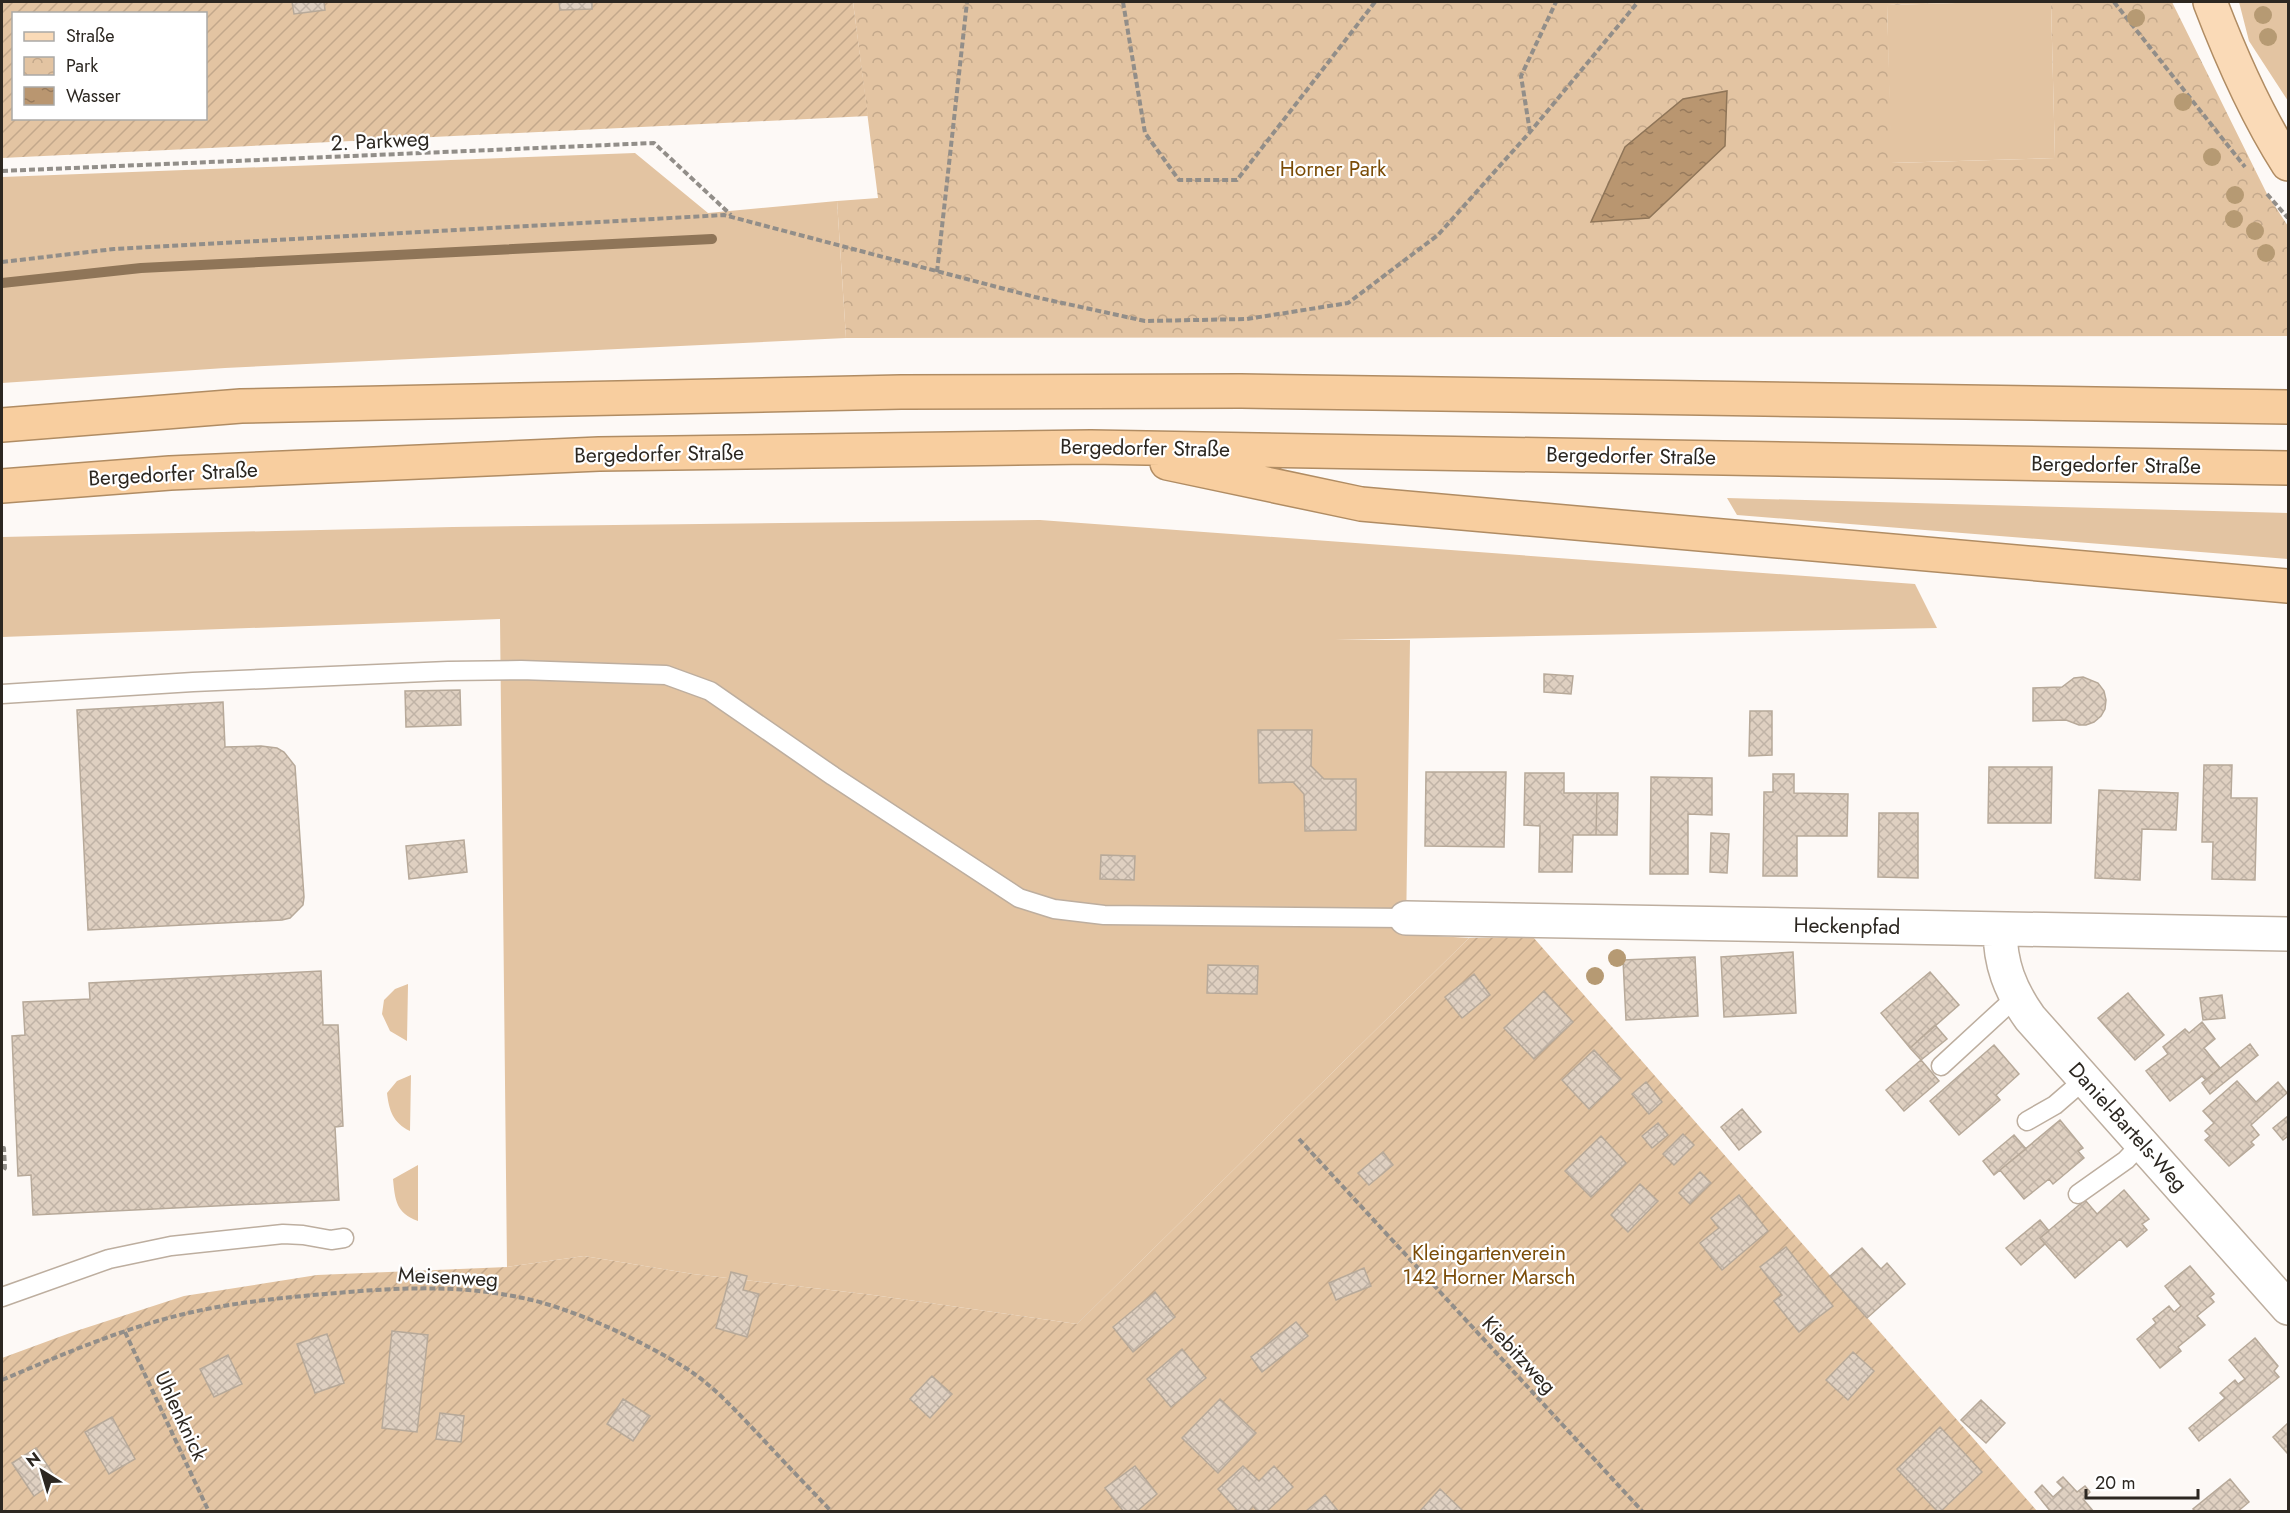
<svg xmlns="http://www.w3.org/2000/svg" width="2290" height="1513" font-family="Jost,sans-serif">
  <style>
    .grass { fill: #e3c4a2 }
    .park { fill: url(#park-crowns) }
    .garden { fill: url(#garden-furrows); fill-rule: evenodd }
    .water { fill: url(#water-ripples); stroke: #8f7558; stroke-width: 1.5 }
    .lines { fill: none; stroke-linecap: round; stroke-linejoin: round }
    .stream { stroke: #8f7558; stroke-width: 10 }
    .building { fill: url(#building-cross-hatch); stroke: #b7a999; stroke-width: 1.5 }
    .service-casing { stroke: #bdae9f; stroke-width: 21 }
    .minor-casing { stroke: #bdae9f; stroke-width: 36 }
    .primary-casing { stroke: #b08c63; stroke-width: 36 }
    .trunk-casing { stroke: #b08c63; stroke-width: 36 }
    .path { stroke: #928e89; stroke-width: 4; stroke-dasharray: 6 3; stroke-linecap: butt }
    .service { stroke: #fff; stroke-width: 18 }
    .minor { stroke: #fff; stroke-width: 33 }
    .primary { stroke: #fadab7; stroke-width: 33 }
    .trunk { stroke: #f8ce9f; stroke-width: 33 }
    .tree { fill: #b69a73 }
    .labels { text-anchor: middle; stroke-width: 4.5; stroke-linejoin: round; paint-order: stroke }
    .street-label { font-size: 21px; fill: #2c2721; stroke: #fff }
    .park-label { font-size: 21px; fill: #7b4c07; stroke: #fff }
  </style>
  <defs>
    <pattern id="park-crowns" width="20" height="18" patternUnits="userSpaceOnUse" patternTransform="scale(1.5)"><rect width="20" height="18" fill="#e3c4a2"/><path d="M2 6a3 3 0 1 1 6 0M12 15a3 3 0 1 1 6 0" fill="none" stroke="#c3a88b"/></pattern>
    <pattern id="garden-furrows" width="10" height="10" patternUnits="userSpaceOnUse" patternTransform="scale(1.5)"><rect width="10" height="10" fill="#e3c4a2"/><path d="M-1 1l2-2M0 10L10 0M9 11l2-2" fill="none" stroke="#c3a88b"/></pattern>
    <pattern id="water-ripples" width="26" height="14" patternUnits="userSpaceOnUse" patternTransform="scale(1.5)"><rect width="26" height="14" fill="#b99670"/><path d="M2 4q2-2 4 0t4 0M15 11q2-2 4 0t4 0" fill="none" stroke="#977a5c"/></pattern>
    <pattern id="building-cross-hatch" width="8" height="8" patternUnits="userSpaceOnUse" patternTransform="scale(1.5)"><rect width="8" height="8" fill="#dfd0c1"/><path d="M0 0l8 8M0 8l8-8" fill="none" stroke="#c0b3a6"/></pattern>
  </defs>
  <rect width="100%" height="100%" fill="#fdf9f6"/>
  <path class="grass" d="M1990,2H2051L2055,158L1891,163L1887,5Z
    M2239,2H2288V101L2249,41Z
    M635,153L708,213L837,201L846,338L225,368L2,383V177Z
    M1727,498L2288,513V559L1737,515Z
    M1040,520L1915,584L1937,628L1335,640H1410L1406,934L1469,938L1077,1324L873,1295L693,1274L584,1256L507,1267L500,619L2,637V537L453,527Z
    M408,984V985L407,1041L390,1031L382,1014L384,1000L395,989Z
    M411,1075L410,1131C393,1123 389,1110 387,1093L397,1081Z
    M418,1165V1221C396,1213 395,1200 393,1179Z"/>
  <path class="park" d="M853,2H1995L1887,5L1892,163L2055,158L2051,2H2172L2267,194L2288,226V336L846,338L837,201L878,198Z"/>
  <path class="garden" d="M2,2H853L868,116L2,158ZM14,14H206V118H14Z
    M1533,937L2037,1511L2,1512V1358L70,1333L184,1296L317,1275L507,1267L584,1256L693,1274L873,1295L1077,1324L1469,938Z"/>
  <path class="water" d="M1727,91L1725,146L1649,218L1591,222L1625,147L1683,99Z"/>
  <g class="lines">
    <path class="stream" d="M2,283L141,268L712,239"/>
  </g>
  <path class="building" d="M292,2H324L325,10L294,14Z
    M559,2H592V9L560,10Z
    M1544,674L1573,676L1571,694L1544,692Z
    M2083,677L2098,683L2104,691L2106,700L2105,709L2101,716L2094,722L2086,725H2079L2066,720L2033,721V688L2062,687L2074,678Z
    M460,690L461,725L406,727L405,691Z
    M223,702L225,747L261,746L277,748L284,752L295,766L304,897L303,905L290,918L282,920L88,930L77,710Z
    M1750,711H1772V755L1749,756Z
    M1258,730H1312L1311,766L1324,779H1356V830L1305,831L1304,794L1293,782L1259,783Z
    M2204,765H2232L2231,798H2257L2255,880L2212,879L2213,842H2202Z
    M1989,767H2052L2051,823H1988Z
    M1426,772H1506L1504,847L1425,846Z
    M1525,773H1564V793H1597L1596,835H1573L1572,872H1539L1540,826L1524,825Z
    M1773,774H1794V793L1848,794L1847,836H1797V876H1763L1764,792H1773Z
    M1651,777L1712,778V815L1688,814V874H1650Z
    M2099,790L2178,793L2176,830L2142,829L2140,880L2095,878Z
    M1597,793H1618L1617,835H1596Z
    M1879,813H1918V878L1878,877Z
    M1711,833L1729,834L1727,873L1710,872Z
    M464,840L467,872L409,879L406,846Z
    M1101,855L1135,856L1134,880L1100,879Z
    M1793,952L1796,1013L1724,1017L1721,957Z
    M1695,957L1698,1016L1626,1020L1623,960Z
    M1208,965L1258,966L1257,994L1207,993Z
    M321,971L323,1025H338L343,1126L335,1127L339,1200L33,1215L31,1175L18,1176L12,1036L25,1035L23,1002L90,999L89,983Z
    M1930,972L1959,1005L1910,1048L1881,1013Z
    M1474,974L1490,995L1462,1018L1445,997Z
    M1544,991L1573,1022L1534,1059L1504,1028Z
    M2128,993L2164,1035L2135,1060L2098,1018Z
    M2222,995L2225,1018L2203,1020L2200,998Z
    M2202,1022L2215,1039L2204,1048L2220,1068L2206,1080L2202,1076L2170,1101L2146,1071L2168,1054L2163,1047L2185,1029L2189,1033Z
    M1935,1025L1947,1039L1921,1060L1910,1048Z
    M2250,1044L2258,1055L2210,1094L2202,1083Z
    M1994,1045L2019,1074L1996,1095L2000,1100L1959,1135L1930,1101Z
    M1594,1050L1621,1079L1589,1109L1562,1080Z
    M1921,1060L1939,1081L1904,1111L1886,1090Z
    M2237,1081L2256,1102L2278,1082L2287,1093L2251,1125L2259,1135L2251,1142L2254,1145L2229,1166L2205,1140L2210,1136L2205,1131L2214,1123L2203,1111Z
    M1646,1082L1662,1102L1649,1114L1632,1094Z
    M1742,1109L1761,1132L1739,1150L1721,1127Z
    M2288,1116V1136L2283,1140L2273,1128Z
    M2060,1120L2083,1148L2078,1151L2084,1158L2053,1184L2049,1179L2024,1199L2000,1170Z
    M1658,1123L1668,1135L1652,1148L1642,1136Z
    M1683,1134L1694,1145L1674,1165L1663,1154Z
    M2014,1135L2026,1149L1994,1175L1983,1161Z
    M1601,1136L1626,1163L1591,1197L1565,1171Z
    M1383,1152L1393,1165L1369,1185L1358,1173Z
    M1700,1172L1711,1183L1690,1204L1679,1193Z
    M1640,1184L1658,1201L1628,1232L1611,1215Z
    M2124,1190L2149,1219L2142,1224L2147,1230L2127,1247L2120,1239L2075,1278L2040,1238L2085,1200L2097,1214Z
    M1739,1195L1768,1231L1722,1270L1700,1243L1719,1228L1711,1218Z
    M2040,1220L2049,1231L2040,1238L2045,1244L2021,1265L2006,1248Z
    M1786,1247L1833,1306L1799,1332L1774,1301L1782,1295L1760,1267Z
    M1862,1248L1881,1269L1887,1263L1905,1284L1867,1318L1830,1276Z
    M2190,1266L2214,1294L2210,1297L2214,1302L2197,1316L2205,1325L2178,1347L2181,1351L2160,1368L2137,1339L2156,1323L2153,1319L2169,1306L2174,1312L2181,1306L2165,1286Z
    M1364,1268L1371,1286L1336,1300L1329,1283Z
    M731,1272L747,1276L743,1290L759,1294L747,1337L716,1328Z
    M1155,1292L1175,1317L1133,1352L1113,1327Z
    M1296,1322L1308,1336L1262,1372L1251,1357Z
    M392,1331L428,1335L417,1432L382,1428Z
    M327,1334L344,1383L315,1393L297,1344Z
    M2255,1338L2278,1366L2274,1371L2279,1377L2199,1441L2189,1428L2225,1398L2220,1393L2235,1380L2238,1384L2245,1379L2229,1360Z
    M1182,1349L1206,1378L1171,1407L1147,1379Z
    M1853,1352L1874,1371L1848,1400L1826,1380Z
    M228,1355L242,1384L214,1397L200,1369Z
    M932,1376L952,1394L930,1418L910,1399Z
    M623,1399L650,1416L633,1441L607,1424Z
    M1220,1399L1256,1433L1218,1473L1182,1438Z
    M1981,1400L2005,1423L1986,1443L1961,1420Z
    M440,1413L464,1416L461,1442L436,1439Z
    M112,1417L135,1459L109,1474L85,1432Z
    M2288,1423V1454L2273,1437Z
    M1940,1427L1982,1472L1940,1512H1938L1897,1469Z
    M36,1448L57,1480L34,1496L12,1463Z
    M1135,1466L1157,1494L1136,1512H1124L1105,1488Z
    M1243,1466L1259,1481L1274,1466L1293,1487L1266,1512H1258L1253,1506L1248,1512H1239L1218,1489Z
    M2063,1477L2077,1492L2085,1486L2090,1492L2083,1499L2094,1512H2051L2035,1492L2042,1485L2053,1497L2063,1488L2057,1482Z
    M2230,1479L2249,1502L2237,1512H2195L2193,1509Z
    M1440,1489L1463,1511V1512H1419Z
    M1325,1495L1339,1512H1305Z"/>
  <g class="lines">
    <g class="service-casing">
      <path id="service" d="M2,694L193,682L448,671L521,670L666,675L710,691L833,776L1019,898L1054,909L1104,915L1406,918
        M1941,1066L2016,997
        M2027,1121L2055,1105L2085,1079
        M2078,1194L2126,1160L2142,1143
        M2,1297L109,1259L171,1246L283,1234L303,1235L331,1240L344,1238"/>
    </g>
    <g class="minor-casing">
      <path id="minor" d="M1406,918L2288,934
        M2000,929C2000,964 2010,990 2030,1018L2288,1308"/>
    </g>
    <g class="primary-casing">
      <path id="primary" d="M2210,2C2231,57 2256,114 2288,164"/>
    </g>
    <g class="trunk-casing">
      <path id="trunk" d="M2,425L241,406L901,392L1241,391L2288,407
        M1167,463L1361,504L2288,586
        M2,486L170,473L599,454L1091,447L2288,468"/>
    </g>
    <path class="path" d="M1123,2L1145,133L1179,180H1237L1375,2
      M2114,2L2245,167
      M1530,132L1521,76L1556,2
      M2,171L654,143L731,215
      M2267,194L2288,218
      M2,262L114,249L724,215L1035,297L1145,321L1247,319L1348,303L1438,235L1530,132L1638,2
      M937,272L967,2
      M1299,1139L1643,1512
      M2,1148H4L5,1168L2,1172
      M125,1332L209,1512
      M2,1380C61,1355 121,1329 184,1314C230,1303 278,1298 325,1294C390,1288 454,1284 518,1297C571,1307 638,1339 684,1367C712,1384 736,1411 759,1435C783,1461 807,1486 832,1512"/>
    <use href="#service" class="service"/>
    <use href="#minor" class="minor"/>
    <use href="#primary" class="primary"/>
    <use href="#trunk" class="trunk"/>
  </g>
  <g class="tree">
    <circle cx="2263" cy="15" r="9"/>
    <circle cx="2136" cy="18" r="9"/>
    <circle cx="2268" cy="37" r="9"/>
    <circle cx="2183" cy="102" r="9"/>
    <circle cx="2212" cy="157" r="9"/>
    <circle cx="2235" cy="195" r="9"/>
    <circle cx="2234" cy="219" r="9"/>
    <circle cx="2255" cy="231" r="9"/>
    <circle cx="2266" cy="253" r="9"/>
    <circle cx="1617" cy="958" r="9"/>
    <circle cx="1595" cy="976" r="9"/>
  </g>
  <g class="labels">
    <g class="street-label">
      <text transform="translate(380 141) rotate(-3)" y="7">2. Parkweg</text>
      <text transform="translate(1145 448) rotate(1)" y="7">Bergedorfer Straße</text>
      <text transform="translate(659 454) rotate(-1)" y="7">Bergedorfer Straße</text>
      <text transform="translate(1631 456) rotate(1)" y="7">Bergedorfer Straße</text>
      <text transform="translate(2116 465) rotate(1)" y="7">Bergedorfer Straße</text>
      <text transform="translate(173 474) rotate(-3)" y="7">Bergedorfer Straße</text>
      <text transform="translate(1847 926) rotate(1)" y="7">Heckenpfad</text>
      <text transform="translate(2128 1127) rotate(48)" y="7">Daniel-Bartels-Weg</text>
      <text transform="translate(448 1277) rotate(3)" y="7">Meisenweg</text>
      <text transform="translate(1519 1355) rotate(47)" y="7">Kiebitzweg</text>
      <text transform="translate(181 1416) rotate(65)" y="7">Uhlenknick</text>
    </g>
    <g class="park-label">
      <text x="1333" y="176">Horner Park</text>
      <text x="1489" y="1260">Kleingartenverein<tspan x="1489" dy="24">142 Horner Marsch</tspan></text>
    </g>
  </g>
  <rect width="2290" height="1513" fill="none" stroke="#2c2721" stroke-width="6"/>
  <rect x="12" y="12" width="195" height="108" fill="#ffffff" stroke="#aba9a6" stroke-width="1.5"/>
  <rect x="24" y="32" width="30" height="9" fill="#fadab7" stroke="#aba9a6" stroke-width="1.5"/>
  <text x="66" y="42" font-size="18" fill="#2c2721">Straße</text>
  <rect x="24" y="57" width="30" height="18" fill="url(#park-crowns)" stroke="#aba9a6" stroke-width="1.5"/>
  <text x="66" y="72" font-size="18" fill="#2c2721">Park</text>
  <rect x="24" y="87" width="30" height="18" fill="url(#water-ripples)" stroke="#aba9a6" stroke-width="1.5"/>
  <text x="66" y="102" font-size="18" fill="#2c2721">Wasser</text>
  <g transform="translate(42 1471) rotate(323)" stroke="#ffffff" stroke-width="4.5" paint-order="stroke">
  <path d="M0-4.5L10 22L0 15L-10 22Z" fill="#2c2721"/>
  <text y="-9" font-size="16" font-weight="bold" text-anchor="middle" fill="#2c2721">N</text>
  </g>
  <path d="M2086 1489v9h112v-9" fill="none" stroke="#2c2721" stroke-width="3"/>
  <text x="2095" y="1489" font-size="18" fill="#2c2721" stroke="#ffffff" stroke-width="4.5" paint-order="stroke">20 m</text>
</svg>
